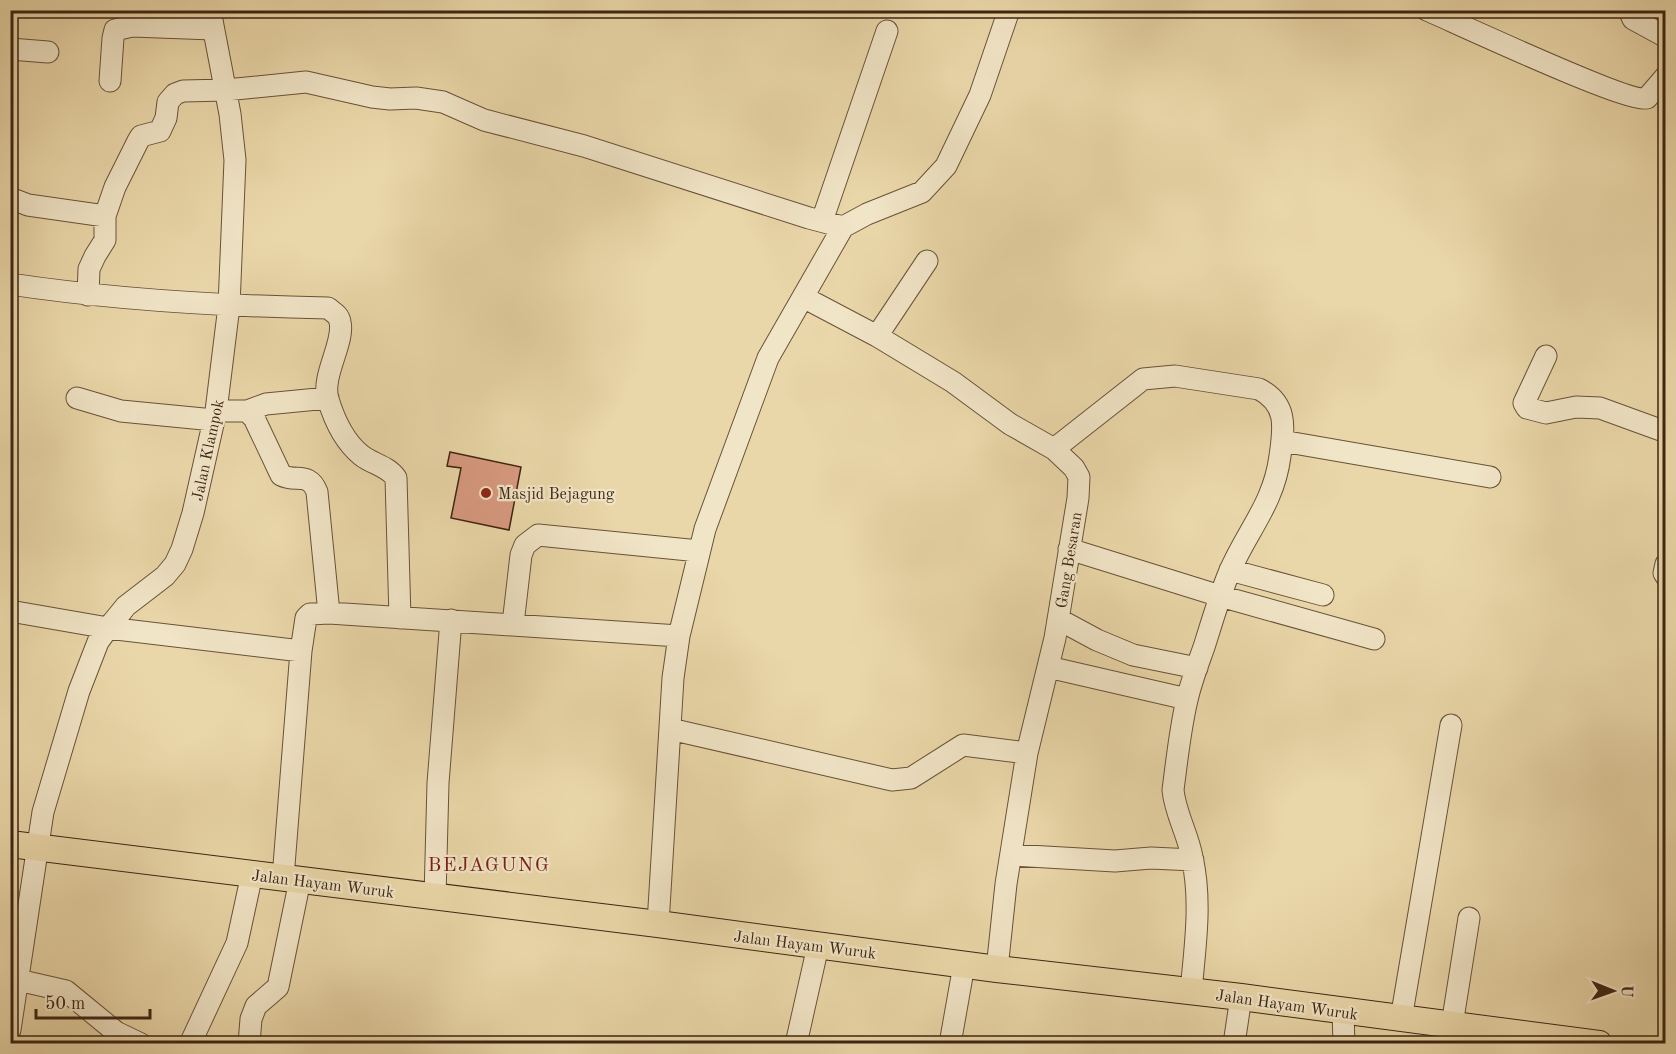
<svg xmlns="http://www.w3.org/2000/svg" width="1676" height="1054" font-family="'Old Standard TT',serif">
  <style>
    .building { fill: #d89a81; stroke: #3d2512; stroke-width: 1.5 }
    .lines { fill: none; stroke-linecap: round; stroke-linejoin: round }
    .minor-casing { stroke: #685238; stroke-width: 23 }
    .major-casing { stroke: #3d2512; stroke-width: 28 }
    .minor { stroke: #f1e5c7; stroke-width: 21 }
    .major { stroke: #ead7a9; stroke-width: 26 }
    .poi-dot { fill: #8f2418; stroke: #f1e5c7; stroke-width: 2 }
    .labels { text-anchor: middle; stroke-width: 4.5; stroke-linejoin: round; paint-order: stroke }
    .street-label { font-size: 16px; fill: #3d2512; stroke: #f1e5c7 }
    .poi-label { font-size: 16px; fill: #3d2512; stroke: #f1e5c7; text-anchor: start }
    .quarter-label { font-size: 20px; letter-spacing: 1.5px; fill: #7a1f14; stroke: #f1e5c7 }
  </style>
  <rect width="100%" height="100%" fill="#ead7a9"/>
  <filter id="stains"><feTurbulence type="fractalNoise" baseFrequency=".00333" numOctaves="4"/><feColorMatrix values="0 0 0 0 .2 0 0 0 0 .09 0 0 0 0 .02 0 0 0 .5 -.17"/></filter>
  <radialGradient id="worn" r=".72"><stop offset=".6" stop-color="#630" stop-opacity="0"/><stop offset="1" stop-color="#630" stop-opacity=".3"/></radialGradient>
  <path class="building" d="M450,452L521,467L509,530L451,518L461,468L447,466Z"/>
  <g class="lines">
    <g class="minor-casing">
      <path id="minor" d="M1427,10C1457,23 1630,104 1647,98L1666,76
        M1629,10L1633,19L1666,37
        M10,49L48,52
        M110,81L113,38L115,30L132,26L213,29
        M10,198L28,205L105,216
        M822,221L887,31
        M10,284C116,300 222,306 328,308C333,312 339,315 340,322C345,342 321,376 328,399C334,419 345,442 361,455C372,464 388,466 396,478L400,618
        M88,295L89,269L95,256L105,240V216L115,187L138,141L141,136L160,131L166,118L168,102L175,94L183,91L226,90L306,82L372,97L390,99L416,98L443,102L484,120L584,146L809,218L843,227
        M803,297L877,336L953,382L1010,424L1054,449L1074,468L1079,477L1078,498L1055,638L1027,753L1006,884L997,969
        M877,336L927,261
        M1546,356L1524,403L1527,408L1546,413L1576,407L1600,408L1666,432
        M77,398L121,411L214,420
        M216,411H247L254,418L281,475C296,483 309,471 317,492L329,613
        M247,411L266,404L328,398
        M1282,441L1490,477
        M1054,449L1143,379L1175,376L1259,389C1288,404 1284,428 1280,456C1274,504 1246,532 1229,573C1219,597 1212,622 1204,647C1198,664 1191,682 1187,700C1180,729 1177,760 1173,790C1175,813 1188,834 1192,857C1202,901 1195,947 1191,991
        M1069,549L1220,596L1374,639
        M1666,564L1664,573L1666,576
        M1230,570L1323,595
        M10,611L108,628L301,651
        M1058,619L1097,640L1133,655L1197,668
        M513,624L521,555L525,545L538,535L699,551
        M1048,667L1187,699
        M670,729L892,780L911,778L963,745L1027,753
        M1011,855L1115,861L1151,858L1193,860
        M283,878L301,651L306,618L310,614L329,613L679,636
        M435,897L438,783L451,620
        M658,924L673,678L679,636L705,529L768,358L843,227L867,214L922,192L946,166L980,95L1009,10
        M18,980L66,991L116,1032L141,1044
        M1343,1011L1344,1044
        M1401,1019L1451,725
        M1452,1025L1469,918
        M10,1030L43,812L79,691L98,642L108,628L126,606L165,576L175,564L182,549L193,513L216,411L229,306L235,160L230,114L210,10
        M190,1044L237,943L252,874
        M249,1044L251,1019L256,1006L278,987L300,880
        M796,1044L818,946
        M950,1044L964,965
        M1234,1044L1241,997"/>
    </g>
    <g class="major-casing">
      <path id="major" d="M10,844L658,924L997,969L1241,997L1599,1044"/>
    </g>
    <use href="#minor" class="minor"/>
    <use href="#major" class="major"/>
  </g>
  <circle class="poi-dot" cx="486" cy="493" r="6"/>
  <g class="labels">
    <g class="street-label">
      <text transform="translate(207 450) rotate(-78)" y="6">Jalan Klampok</text>
      <text transform="translate(1068 560) rotate(-81)" y="6">Gang Besaran</text>
      <text transform="translate(323 883) rotate(7)" y="6">Jalan Hayam Wuruk</text>
      <text transform="translate(805 944) rotate(7)" y="6">Jalan Hayam Wuruk</text>
      <text transform="translate(1287 1004) rotate(8)" y="6">Jalan Hayam Wuruk</text>
    </g>
    <g class="poi-label">
      <text x="498" y="499">Masjid Bejagung</text>
    </g>
    <g class="quarter-label">
      <text x="489" y="871">BEJAGUNG</text>
    </g>
  </g>
  <rect width="1676" height="1054" fill="none" stroke="#ead7a9" stroke-width="36"/>
  <rect x="12" y="12" width="1652" height="1030" fill="none" stroke="#3d2512" stroke-width="3"/>
  <rect x="18" y="18" width="1640" height="1018" fill="none" stroke="#3d2512" stroke-width="1.5"/>
  <g transform="translate(1613 991) rotate(91)" stroke="#f1e5c7" stroke-width="4.5" paint-order="stroke">
  <path d="M0-4.5L10 22L0 15L-10 22Z" fill="#3d2512"/>
  <text y="-9" font-size="16" font-weight="bold" text-anchor="middle" fill="#3d2512">U</text>
  </g>
  <path d="M36 1009v9h114v-9" fill="none" stroke="#3d2512" stroke-width="3"/>
  <text x="45" y="1009" font-size="18" fill="#3d2512" stroke="#f1e5c7" stroke-width="4.5" paint-order="stroke">50 m</text>
  <rect width="100%" height="100%" filter="url(#stains)"/>
  <rect width="100%" height="100%" fill="url(#worn)"/>
</svg>
